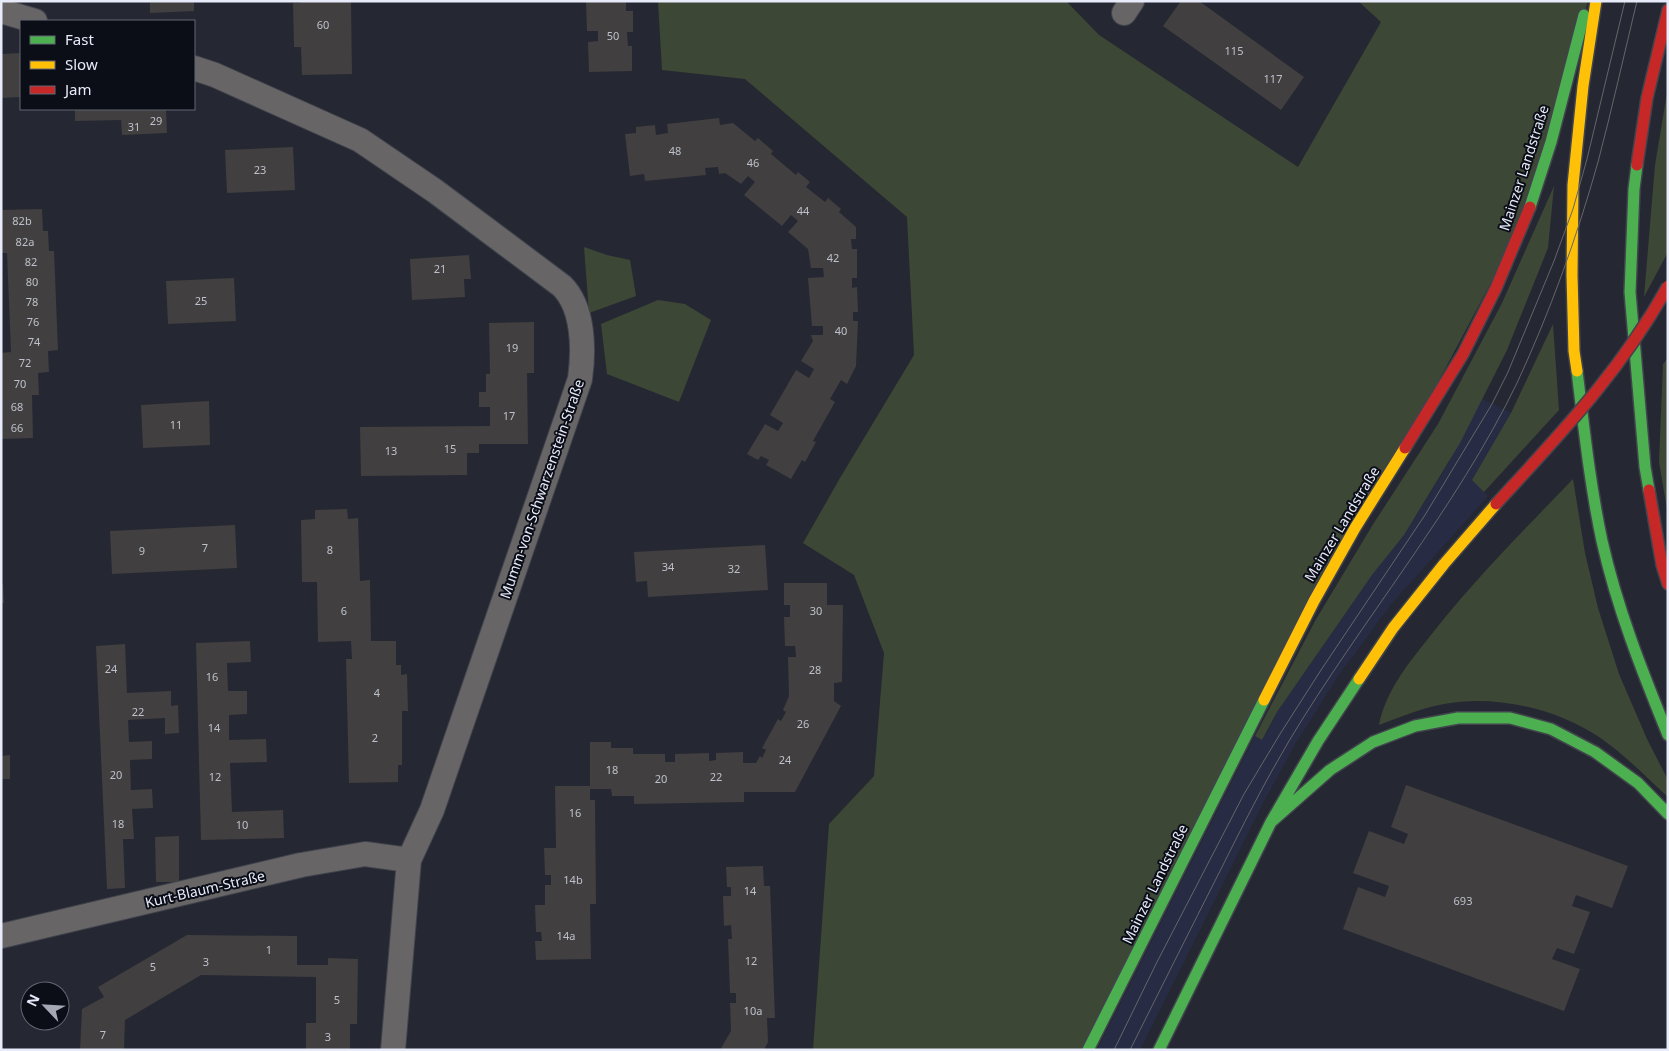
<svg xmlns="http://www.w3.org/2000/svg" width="1669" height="1051" font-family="'Noto Sans',sans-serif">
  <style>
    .built { fill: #272c44 }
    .green { fill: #3d4735 }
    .building { fill: #413f3f }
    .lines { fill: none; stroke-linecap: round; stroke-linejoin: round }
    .street-casing { stroke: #41444d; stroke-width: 26 }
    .fast-casing { stroke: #41444d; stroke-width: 14 }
    .slow-casing { stroke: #41444d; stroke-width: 14 }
    .jam-casing { stroke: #41444d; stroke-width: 14 }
    .street { stroke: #686567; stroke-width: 24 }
    .fast { stroke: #4caf50; stroke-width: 11 }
    .slow { stroke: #ffc107; stroke-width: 11 }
    .jam { stroke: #c62828; stroke-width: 11 }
    .tram { stroke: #66656a; stroke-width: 1 }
    .jam-bridge-casing { stroke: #41444d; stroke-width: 14; stroke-linecap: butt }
    .jam-bridge { stroke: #c62828; stroke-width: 11 }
    .labels { text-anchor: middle; stroke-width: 4; stroke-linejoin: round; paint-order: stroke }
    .number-label { font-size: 11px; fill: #bec1cb }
    .street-label { font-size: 14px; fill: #e8ecfa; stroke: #0b0e17 }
  </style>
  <rect width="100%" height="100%" fill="#252832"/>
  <path class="built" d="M1482,399L1511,413L1472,480L1488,496L1392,603L1338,676L1296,743L1263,803L1140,1050H1097L1255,736L1263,740L1277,712L1372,575L1404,535L1445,469Z"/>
  <path class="green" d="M658,1H1066L1099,35L1298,167L1381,22L1358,1H1588L1529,211L1083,1050H813L829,824L874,776L884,653L854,575L803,543L840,478L914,355L907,217L745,79L662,70Z
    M1668,87V252L1644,297L1655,165Z
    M1554,186L1548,248L1507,350L1460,443L1404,535L1372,575L1277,712L1262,740L1255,736L1315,621L1372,526L1438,424L1502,303Z
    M584,247L607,255L630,260L636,296L589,313Z
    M658,300L685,304L711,320L679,402L607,374L601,324Z
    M1553,324L1559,410L1484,492L1472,480L1511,413Z
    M1668,358V515L1659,462L1663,364Z
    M1573,479L1585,553L1598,608L1619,674L1647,739L1668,780V797C1646,777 1626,756 1602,739C1559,709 1496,694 1444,704C1422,708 1400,717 1379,725C1385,693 1407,665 1427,640C1471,583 1523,531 1573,479Z"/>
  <path class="building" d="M150,1H194V11L150,13Z
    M300,1H351L352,74L302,75L301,47H294L293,3H300Z
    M586,1H626V11H633V32H627L628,46H632V71L589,72L588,42L598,41V31H587Z
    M1181,1H1199L1304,77L1281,110L1163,26Z
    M21,53V97L1,98V54Z
    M75,109H166L167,133L122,135L121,120L75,121Z
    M719,118L720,125L733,123L755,141L758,138L773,151L771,154L796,175L798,172L810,182L806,187L825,202L828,198L841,209L839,212L856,227V239H851L852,249H857V278H852V288L857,287L858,312H853V321H858L856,366L847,384L841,380L830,399L835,402L813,441L816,442L805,462L802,460L791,479L766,465L769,460L761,456L758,460L747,454L765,424L778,431L783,423L770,415L796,370L809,378L814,369L801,361L813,341L811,335H823V326H812L808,278L824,277L823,268H811L808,249L788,232L798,221L791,215L782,226L744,195L755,182L748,176L741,184L725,173L719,174L718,167L705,168L706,175L645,181L644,174L630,176L625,134L636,133V127L655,125L656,135L668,133L667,124Z
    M293,147L295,190L227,193L225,150Z
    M42,209L43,231H48L49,251H54L58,350L48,351L49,372L38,373L39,395H32L33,438L1,439V353L11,352L7,253H2L1,210Z
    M469,255L471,279H464L465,297L412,300L410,259Z
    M234,278L236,321L168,324L166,281Z
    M534,322V373H527L528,444H479V453H467V475L361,476L360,427L490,426V407H479V392H486V374H490L489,323Z
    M209,401L210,445L143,448L141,405Z
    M347,509L348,519L358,518L360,581L370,580L371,641H396V665H401V675L407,674L408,711H402V765H398V782L349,783L346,659H352L351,641L318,642L317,582H302L301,520L315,519V510Z
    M235,525L237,568L112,574L110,531Z
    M765,545L768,590L648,597L647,581L636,582L634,552Z
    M784,583H827V605H843L842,682L834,683V701L841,706L795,792H744V802L634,804V796H612L611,789H590V800H595L596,904H590L591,959L536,960L535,941H542L541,932H536L535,905H545V885H551V875H545L544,848H556L555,786H590V742H611V748H633V754H665V762H675V754L709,753V761L716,760V753L743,752V763H756L760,756L762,758L766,750L762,748L778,719L781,721L786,712L783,710L789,696L788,657H796L795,646H785L784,617H790V605H784Z
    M3,584L4,603H1V585Z
    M250,641L251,662L227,663L228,691H247V714L229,715V740L266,739L267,762L230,763L232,812L283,810L284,838L201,840L196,643Z
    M125,644L127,693L171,691V706L178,705L179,733L165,734V718L128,720L129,742L152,741V759L130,760L131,790L152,789L153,808L132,809L134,839H123L125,888L107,889L96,646Z
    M10,755V779H1V756Z
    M1406,785L1628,866L1612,908L1576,895L1572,906L1590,912L1574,954L1557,948L1552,959L1580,969L1564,1011L1343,929L1358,887L1385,897L1389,886L1353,873L1369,831L1404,844L1408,834L1391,827Z
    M179,836V882H156L155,837Z
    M763,866L764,886H770L775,1018H767L768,1042L764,1050H720L731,1031L730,1003H736V993H730L728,939H732L731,925L724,926L723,896H731V887H727L726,867Z
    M187,935L297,936V965H328V958L358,959L357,1024H350V1050H306V1023H316V977L201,975L125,1020L124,1050H80L82,1009L104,997L98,987Z"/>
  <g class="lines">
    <g class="street-casing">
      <path id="street" d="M1,11L35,21
        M1124,13L1132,1
        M194,68L215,75L360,140L435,191L562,286C584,308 584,350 580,379L432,810L409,860L393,1050
        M1,936L301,865L365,854L409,860"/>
    </g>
    <g class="fast-casing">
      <path id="fast" d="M1637,165L1634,189L1630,292L1645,467L1649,490
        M1530,207L1551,142L1584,15
        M1577,371C1584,428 1590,485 1602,541C1617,608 1642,671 1668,735
        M1271,822L1330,770L1373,742L1415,726L1458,718H1510L1551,729L1595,752L1638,783L1668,814
        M1088,1050L1264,700
        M1159,1050L1271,822L1318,741L1359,679"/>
    </g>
    <g class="slow-casing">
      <path id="slow" d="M1577,371L1574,351L1572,275L1573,185L1583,86L1596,1
        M1359,679L1393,628L1444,564L1496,504
        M1264,700L1314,601L1355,528L1405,448"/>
    </g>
    <g class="jam-casing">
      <path id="jam" d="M1637,165L1647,98L1668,10
        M1405,448L1463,354L1496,288L1530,207
        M1649,490L1662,565L1668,584"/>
    </g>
    <use href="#street" class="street"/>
    <use href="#fast" class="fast"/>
    <use href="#slow" class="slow"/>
    <use href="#jam" class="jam"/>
    <path class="tram" d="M1114,1050L1157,962L1244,794L1280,734L1321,670L1425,515L1492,404L1508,372L1554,261L1573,209L1587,159L1625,1
      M1130,1050C1160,990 1190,930 1220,871C1242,827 1264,783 1289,741C1361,621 1456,509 1517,383C1550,312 1577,237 1598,162C1612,109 1624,55 1637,1"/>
    <g class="jam-bridge-casing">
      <path id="jam-bridge" d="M1496,504C1561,433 1621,371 1668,286"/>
    </g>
    <use href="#jam-bridge" class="jam-bridge"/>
  </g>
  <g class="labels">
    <g class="number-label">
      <text x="323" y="29">60</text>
      <text x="613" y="40">50</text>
      <text x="1234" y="55">115</text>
      <text x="1273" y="83">117</text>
      <text x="156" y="125">29</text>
      <text x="134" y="131">31</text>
      <text x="675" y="155">48</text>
      <text x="753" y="167">46</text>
      <text x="260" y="174">23</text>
      <text x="803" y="215">44</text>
      <text x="22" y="225">82b</text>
      <text x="25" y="246">82a</text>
      <text x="833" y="262">42</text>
      <text x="31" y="266">82</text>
      <text x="440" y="273">21</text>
      <text x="32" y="286">80</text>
      <text x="201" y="305">25</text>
      <text x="32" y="306">78</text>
      <text x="33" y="326">76</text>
      <text x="841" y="335">40</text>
      <text x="34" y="346">74</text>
      <text x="512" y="352">19</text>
      <text x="25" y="367">72</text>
      <text x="20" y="388">70</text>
      <text x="17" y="411">68</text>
      <text x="509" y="420">17</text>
      <text x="176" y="429">11</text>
      <text x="17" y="432">66</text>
      <text x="450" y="453">15</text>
      <text x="391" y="455">13</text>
      <text x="205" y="552">7</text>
      <text x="330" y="554">8</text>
      <text x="142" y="555">9</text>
      <text x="668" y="571">34</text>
      <text x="734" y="573">32</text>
      <text x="344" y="615">6</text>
      <text x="816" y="615">30</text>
      <text x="111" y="673">24</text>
      <text x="815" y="674">28</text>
      <text x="212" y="681">16</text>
      <text x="377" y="697">4</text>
      <text x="138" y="716">22</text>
      <text x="803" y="728">26</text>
      <text x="214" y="732">14</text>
      <text x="375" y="742">2</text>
      <text x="785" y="764">24</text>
      <text x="612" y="774">18</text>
      <text x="116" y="779">20</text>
      <text x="215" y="781">12</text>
      <text x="716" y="781">22</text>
      <text x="661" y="783">20</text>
      <text x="575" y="817">16</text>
      <text x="118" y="828">18</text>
      <text x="242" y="829">10</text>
      <text x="573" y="884">14b</text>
      <text x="750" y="895">14</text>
      <text x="1463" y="905">693</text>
      <text x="566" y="940">14a</text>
      <text x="269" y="954">1</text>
      <text x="751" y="965">12</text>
      <text x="206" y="966">3</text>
      <text x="153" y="971">5</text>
      <text x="337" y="1004">5</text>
      <text x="753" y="1015">10a</text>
      <text x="103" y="1039">7</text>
      <text x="328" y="1041">3</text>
    </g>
    <g class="street-label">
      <text transform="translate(1524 168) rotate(-72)" y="5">Mainzer Landstraße</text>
      <text transform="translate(542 489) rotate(-71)" y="5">Mumm-von-Schwarzenstein-Straße</text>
      <text transform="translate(1342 524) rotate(-59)" y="5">Mainzer Landstraße</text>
      <text transform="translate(1155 884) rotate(-64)" y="5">Mainzer Landstraße</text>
      <text transform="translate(205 889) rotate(-13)" y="5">Kurt-Blaum-Straße</text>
    </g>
  </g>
  <rect width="1669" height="1051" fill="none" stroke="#e8ecfa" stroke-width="5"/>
  <rect x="20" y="20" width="175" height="90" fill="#0b0e17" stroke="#636772"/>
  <rect x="30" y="36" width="25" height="8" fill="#4caf50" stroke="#636772"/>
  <text x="65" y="45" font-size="15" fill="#e8ecfa">Fast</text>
  <rect x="30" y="61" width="25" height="8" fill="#ffc107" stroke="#636772"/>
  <text x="65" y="70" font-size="15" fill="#e8ecfa">Slow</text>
  <rect x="30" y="86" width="25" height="8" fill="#c62828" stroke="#636772"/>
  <text x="65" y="95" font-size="15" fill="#e8ecfa">Jam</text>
  <g transform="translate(45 1006) rotate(295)"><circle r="24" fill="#0b0e17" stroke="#636772"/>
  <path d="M0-4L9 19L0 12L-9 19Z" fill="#a4a7b4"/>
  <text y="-8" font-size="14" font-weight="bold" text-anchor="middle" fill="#e8ecfa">N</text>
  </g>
</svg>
